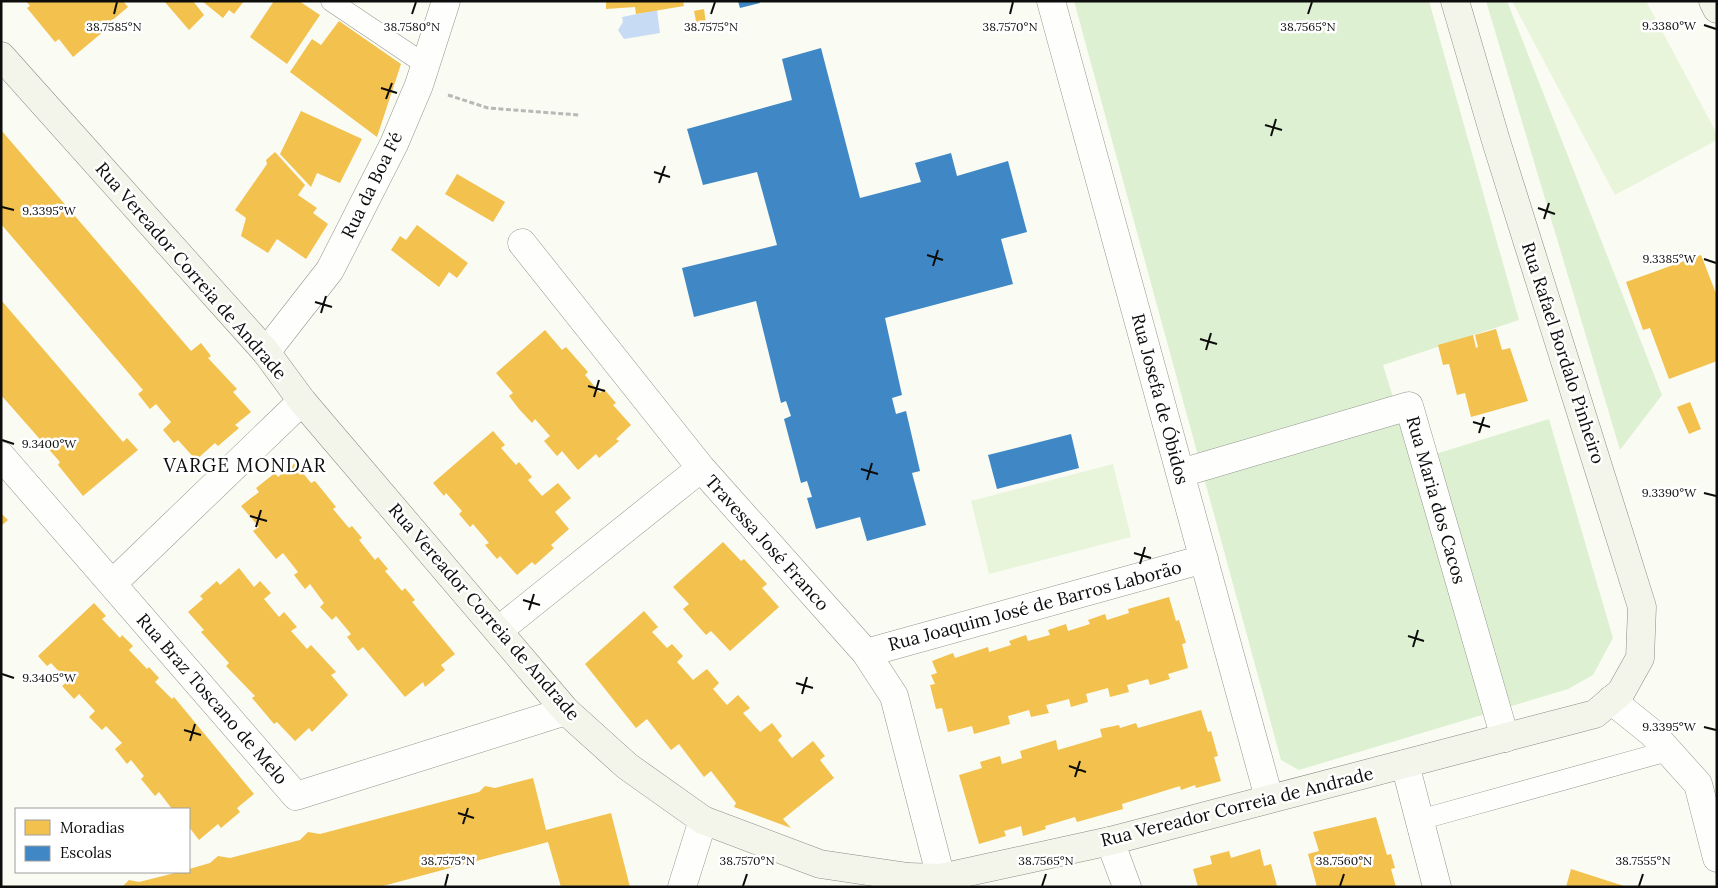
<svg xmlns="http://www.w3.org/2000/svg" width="1718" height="888" font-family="Lora,serif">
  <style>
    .green { fill: #ddf1d2 }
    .pitch { fill: #e8f5db }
    .water { fill: #c8dbf5 }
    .homes { fill: #f2c14e }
    .schools { fill: #3f88c5 }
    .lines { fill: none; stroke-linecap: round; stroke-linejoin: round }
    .lane-casing { stroke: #949490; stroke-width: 21 }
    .street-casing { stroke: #949490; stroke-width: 29 }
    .secondary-casing { stroke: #8a8b87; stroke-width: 29 }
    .path { stroke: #b8b8b6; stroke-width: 3; stroke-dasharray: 5 2.5; stroke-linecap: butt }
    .lane { stroke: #fefefd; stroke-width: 20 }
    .street { stroke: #fefefd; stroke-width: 28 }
    .secondary { stroke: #f4f5ea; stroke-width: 28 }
    .ticks { fill: none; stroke: #0d0d0d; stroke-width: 2 }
    .labels { text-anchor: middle; stroke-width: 5; stroke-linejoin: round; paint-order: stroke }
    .street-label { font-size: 18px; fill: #0d0d0d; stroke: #fff }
    .neighbourhood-label { font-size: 19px; letter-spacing: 1px; fill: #0d0d0d; stroke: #fff }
    .ticks-label { font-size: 12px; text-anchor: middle; fill: #0d0d0d; stroke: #fff; stroke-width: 5; stroke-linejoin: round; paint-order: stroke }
  </style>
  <rect width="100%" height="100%" fill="#fafbf2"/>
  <path class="green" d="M1074,1H1429L1519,320L1383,365L1413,461L1549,419L1613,638L1593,675L1568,689L1299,770L1281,760Z
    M1486,1H1507L1662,395L1620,450Z"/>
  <path class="pitch" d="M1512,1H1646L1717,134V140L1615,195Z
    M1113,464L1131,537L989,574L971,501Z"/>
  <path class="water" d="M657,10L660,33L624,39L618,30L623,22L622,17Z"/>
  <path class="homes" d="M26,1H123L128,7L102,29L104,31L73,57L59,39L55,42L27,8L30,6Z
    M164,1H193L204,15L189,30Z
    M202,1H244L234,14L229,10L223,18Z
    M274,1H299L320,15L287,64L250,37Z
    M606,1H683L684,6L636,14L635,7L606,9Z
    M704,9L706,24L697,26L694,11Z
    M339,21L401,64L377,137L290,72L312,39L321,45Z
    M301,111L362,139L340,183L317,173L311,187L280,154Z
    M1,130L191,351L201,343L211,356L208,358L237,389L233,392L251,412L235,425L239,428L218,446L215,443L196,460L178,440L174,443L163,430L171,422L156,404L150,409L138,394L143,390L1,224Z
    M275,152L305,185L298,195L317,208L313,213L328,224L306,259L277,239L268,253L241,236L246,218L235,210L267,164L266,160Z
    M457,174L505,202L493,222L445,194Z
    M417,225L468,263L457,278L449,272L439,287L391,250L400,236L406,240Z
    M1701,255L1717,296V361L1669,379L1650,328L1643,330L1626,282Z
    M1,300L123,442L127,438L138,450L83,496L58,465L60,462L1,395Z
    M1496,329L1502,350L1510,348L1528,401L1471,417L1465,393L1457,395L1449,364L1443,365L1438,345L1473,335L1476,348L1478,347L1475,335Z
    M545,330L562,350L566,347L588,372L585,375L600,393L604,389L616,403L613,405L631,425L616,439L619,441L599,458L596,454L578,470L562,451L557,456L544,441L550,436L535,419L532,423L519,409L509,396L513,393L496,373Z
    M1690,402L1701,429L1689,434L1677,407Z
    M493,431L505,445L501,448L516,465L519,462L532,477L528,480L542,496L558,483L571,498L555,512L569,529L551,545L554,548L535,565L532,562L517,575L500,556L497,559L485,545L489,543L473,524L470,527L459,514L462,511L446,493L444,496L433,483Z
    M295,463L311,483L315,481L336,507L333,509L349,528L352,526L362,538L359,540L375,560L378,557L388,569L385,571L402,591L405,588L415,600L412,602L455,654L441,665L445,670L425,687L423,682L405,697L363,647L358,651L347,637L351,634L336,616L332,620L320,607L324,603L310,584L305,589L294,575L298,572L283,553L276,559L253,531L259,527L241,506L259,492L256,488L275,473L278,477Z
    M1,513L8,520L1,526Z
    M723,542L741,561L744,559L767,584L762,588L779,607L730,651L711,631L706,635L683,609L689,604L673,587Z
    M239,568L254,587L260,581L271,593L264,599L279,617L284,612L297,627L291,631L307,649L311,645L323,658L336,672L331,675L348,695L312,732L309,728L295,741L277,722L274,724L252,698L255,696L226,666L229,663L201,632L204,630L188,612L203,599L200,596L217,581L220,585Z
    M1169,597L1176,621L1179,620L1186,643L1182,644L1188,668L1168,674L1170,679L1150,685L1148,679L1127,685L1129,692L1110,697L1108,688L1086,694L1088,702L1071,707L1069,699L1046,705L1049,713L1031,717L1029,710L1008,716L1010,724L974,734L972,726L948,732L942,708L936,709L930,685L935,684L931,675L937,673L932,661L953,653L955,658L988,647L989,652L1011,645L1009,641L1026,635L1028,641L1050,635L1048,630L1066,624L1068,631L1090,624L1088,620L1105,614L1107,620L1129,613L1128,609Z
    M94,603L106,616L102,619L120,638L122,635L133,646L129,650L147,669L149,667L159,678L155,682L172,699L174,697L254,794L237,808L240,812L221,828L218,824L199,840L189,827V809H172L159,792L155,796L141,779L144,776L131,760L127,764L115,749L122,743L106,726L102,730L89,717L95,711L79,694L74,699L62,686L68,681L51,663L47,666L38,656Z
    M644,611L658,627L652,632L667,648L672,644L683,656L677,662L693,680L707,669L719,683L713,689L727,705L738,695L750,708L743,713L760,732L772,723L782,736L778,740L792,758L813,741L825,756L820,760L834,778L783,819L791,828L734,807L736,803L711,771L704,777L679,744L671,750L647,719L636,728L585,664Z
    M1201,710L1208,732L1211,731L1218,756L1214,757L1221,781L1196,788L1195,785L1181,790L1180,786L1122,804L1123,809L1077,822L1075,817L1045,826L1046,829L1023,836L1021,826L1004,831L1006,836L979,844L959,775L982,768L980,762L1000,756L1002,764L1022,758L1020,751L1056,740L1058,750L1102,737L1100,729L1119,725L1120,728L1136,723L1138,728Z
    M533,778L546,830L611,813L630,887H561L548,842L379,887H122L129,880L139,882L179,872H189V869L210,863L218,856L230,858L300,840L308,832L320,834L479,792L485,786L495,788Z
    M1376,817L1387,855L1391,854L1395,868L1391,869L1396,887H1317L1308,854L1319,851L1313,832Z
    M1260,849L1264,866L1271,864L1277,886L1198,887L1193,869L1212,864L1210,856L1229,851L1231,858Z
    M1571,869L1624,886V887H1566Z"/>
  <path class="schools" d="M738,1H759L760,3L740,8Z
    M821,48L860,198L921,182L915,163L951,153L957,176L1008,161L1027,232L1001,239L1013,284L885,318L902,395L892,398L896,414L906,411L920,471L912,473L926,525L867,541L860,517L816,529L807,498L812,497L807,481L801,483L784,419L791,416L786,401L781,403L756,301L694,317L682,268L777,245L757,172L703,185L687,129L792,100L782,59Z
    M1071,434L1079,468L997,489L988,455Z"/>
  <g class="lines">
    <g class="lane-casing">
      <path id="lane" d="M331,1L426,65
        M1419,820L1668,751"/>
    </g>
    <g class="street-casing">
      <path id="street" d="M1051,1L1269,798
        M522,243L701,468L866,653L894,696L941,878
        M266,352L330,270L394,144L419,85L446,1
        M1,456L296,796L566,711
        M1181,473L1409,406L1505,738
        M112,584L302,401
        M499,630L701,468
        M866,653L1204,559
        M1611,700L1652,733L1698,784L1717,858
        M1405,764L1437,887
        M1110,841L1127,887
        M682,887L703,820"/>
    </g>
    <g class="secondary-casing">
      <path id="secondary" d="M1713,1L1717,9
        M1,56L266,352L302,401L566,711L627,766L703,820L820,864L908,877L941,878L1110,841L1595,714L1621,692L1640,658L1642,607L1496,141L1455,1"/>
    </g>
    <path class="path" d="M448,95L488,108L579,115"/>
    <use href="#lane" class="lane"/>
    <use href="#street" class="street"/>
    <use href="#secondary" class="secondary"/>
  </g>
  <path class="ticks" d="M114,14L117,2M412,14L416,2M711,14L715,2M1010,14L1013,2M1308,14L1312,2M1704,25L1716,29M381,88L397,93M386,99L392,83M1265,125L1282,130M1271,136L1276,119M654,172L670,177M659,183L665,166M2,207L14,210M1538,208L1555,214M1544,219L1549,203M927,255L943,260M1704,259L1716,263M933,266L938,250M315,302L332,307M321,313L326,296M1200,339L1217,344M1206,350L1211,333M588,386L605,391M594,397L599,380M1473,422L1490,427M1479,433L1484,417M2,440L14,444M861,469L878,474M867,480L872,463M1704,493L1716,496M250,516L267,521M256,527L261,510M1134,553L1151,558M1140,564L1145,547M523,600L540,605M529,610L534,594M1408,636L1424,641M1413,647L1418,630M2,674L14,678M796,683L813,688M802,694L807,677M1704,727L1716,730M184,730L201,735M190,741L195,724M1069,766L1086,772M1075,777L1080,761M458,813L474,818M463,824L468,808M445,886L448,874M743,886L747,874M1042,886L1046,874M1340,886L1344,874M1639,886L1643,874"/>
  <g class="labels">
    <g class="street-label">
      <text transform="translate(372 185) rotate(-64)" y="6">Rua da Boa Fé</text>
      <text transform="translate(191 271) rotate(49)" y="6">Rua Vereador Correia de Andrade</text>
      <text transform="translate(1563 353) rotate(72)" y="6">Rua Rafael Bordalo Pinheiro</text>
      <text transform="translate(1160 399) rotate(75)" y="6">Rua Josefa de Óbidos</text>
      <text transform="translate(1436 500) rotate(74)" y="6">Rua Maria dos Cacos</text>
      <text transform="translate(767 543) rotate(48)" y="6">Travessa José Franco</text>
      <text transform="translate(1035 606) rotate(-15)" y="6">Rua Joaquim José de Barros Laborão</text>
      <text transform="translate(484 612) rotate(49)" y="6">Rua Vereador Correia de Andrade</text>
      <text transform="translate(212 699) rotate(49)" y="6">Rua Braz Toscano de Melo</text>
      <text transform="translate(1237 807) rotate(-14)" y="6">Rua Vereador Correia de Andrade</text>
    </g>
    <g class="neighbourhood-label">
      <text x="245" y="472">VARGE MONDAR</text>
    </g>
  </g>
  <g class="ticks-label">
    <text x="1669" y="30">9.3380°W</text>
    <text x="114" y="31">38.7585°N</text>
    <text x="412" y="31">38.7580°N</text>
    <text x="711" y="31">38.7575°N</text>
    <text x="1010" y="31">38.7570°N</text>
    <text x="1308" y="31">38.7565°N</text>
    <text x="49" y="215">9.3395°W</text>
    <text x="1669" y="263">9.3385°W</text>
    <text x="49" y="448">9.3400°W</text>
    <text x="1669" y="497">9.3390°W</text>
    <text x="49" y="682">9.3405°W</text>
    <text x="1669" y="731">9.3395°W</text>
    <text x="448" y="865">38.7575°N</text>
    <text x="747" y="865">38.7570°N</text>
    <text x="1046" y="865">38.7565°N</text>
    <text x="1344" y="865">38.7560°N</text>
    <text x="1643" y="865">38.7555°N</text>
  </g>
  <rect width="1718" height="888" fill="none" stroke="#0d0d0d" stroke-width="5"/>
  <rect x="15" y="808" width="175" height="65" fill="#ffffff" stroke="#9e9e9e"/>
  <rect x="25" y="820" width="25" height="15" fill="#f2c14e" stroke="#9e9e9e"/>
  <text x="60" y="833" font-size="15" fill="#0d0d0d">Moradias</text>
  <rect x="25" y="846" width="25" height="15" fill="#3f88c5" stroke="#9e9e9e"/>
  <text x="60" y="858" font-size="15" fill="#0d0d0d">Escolas</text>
</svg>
